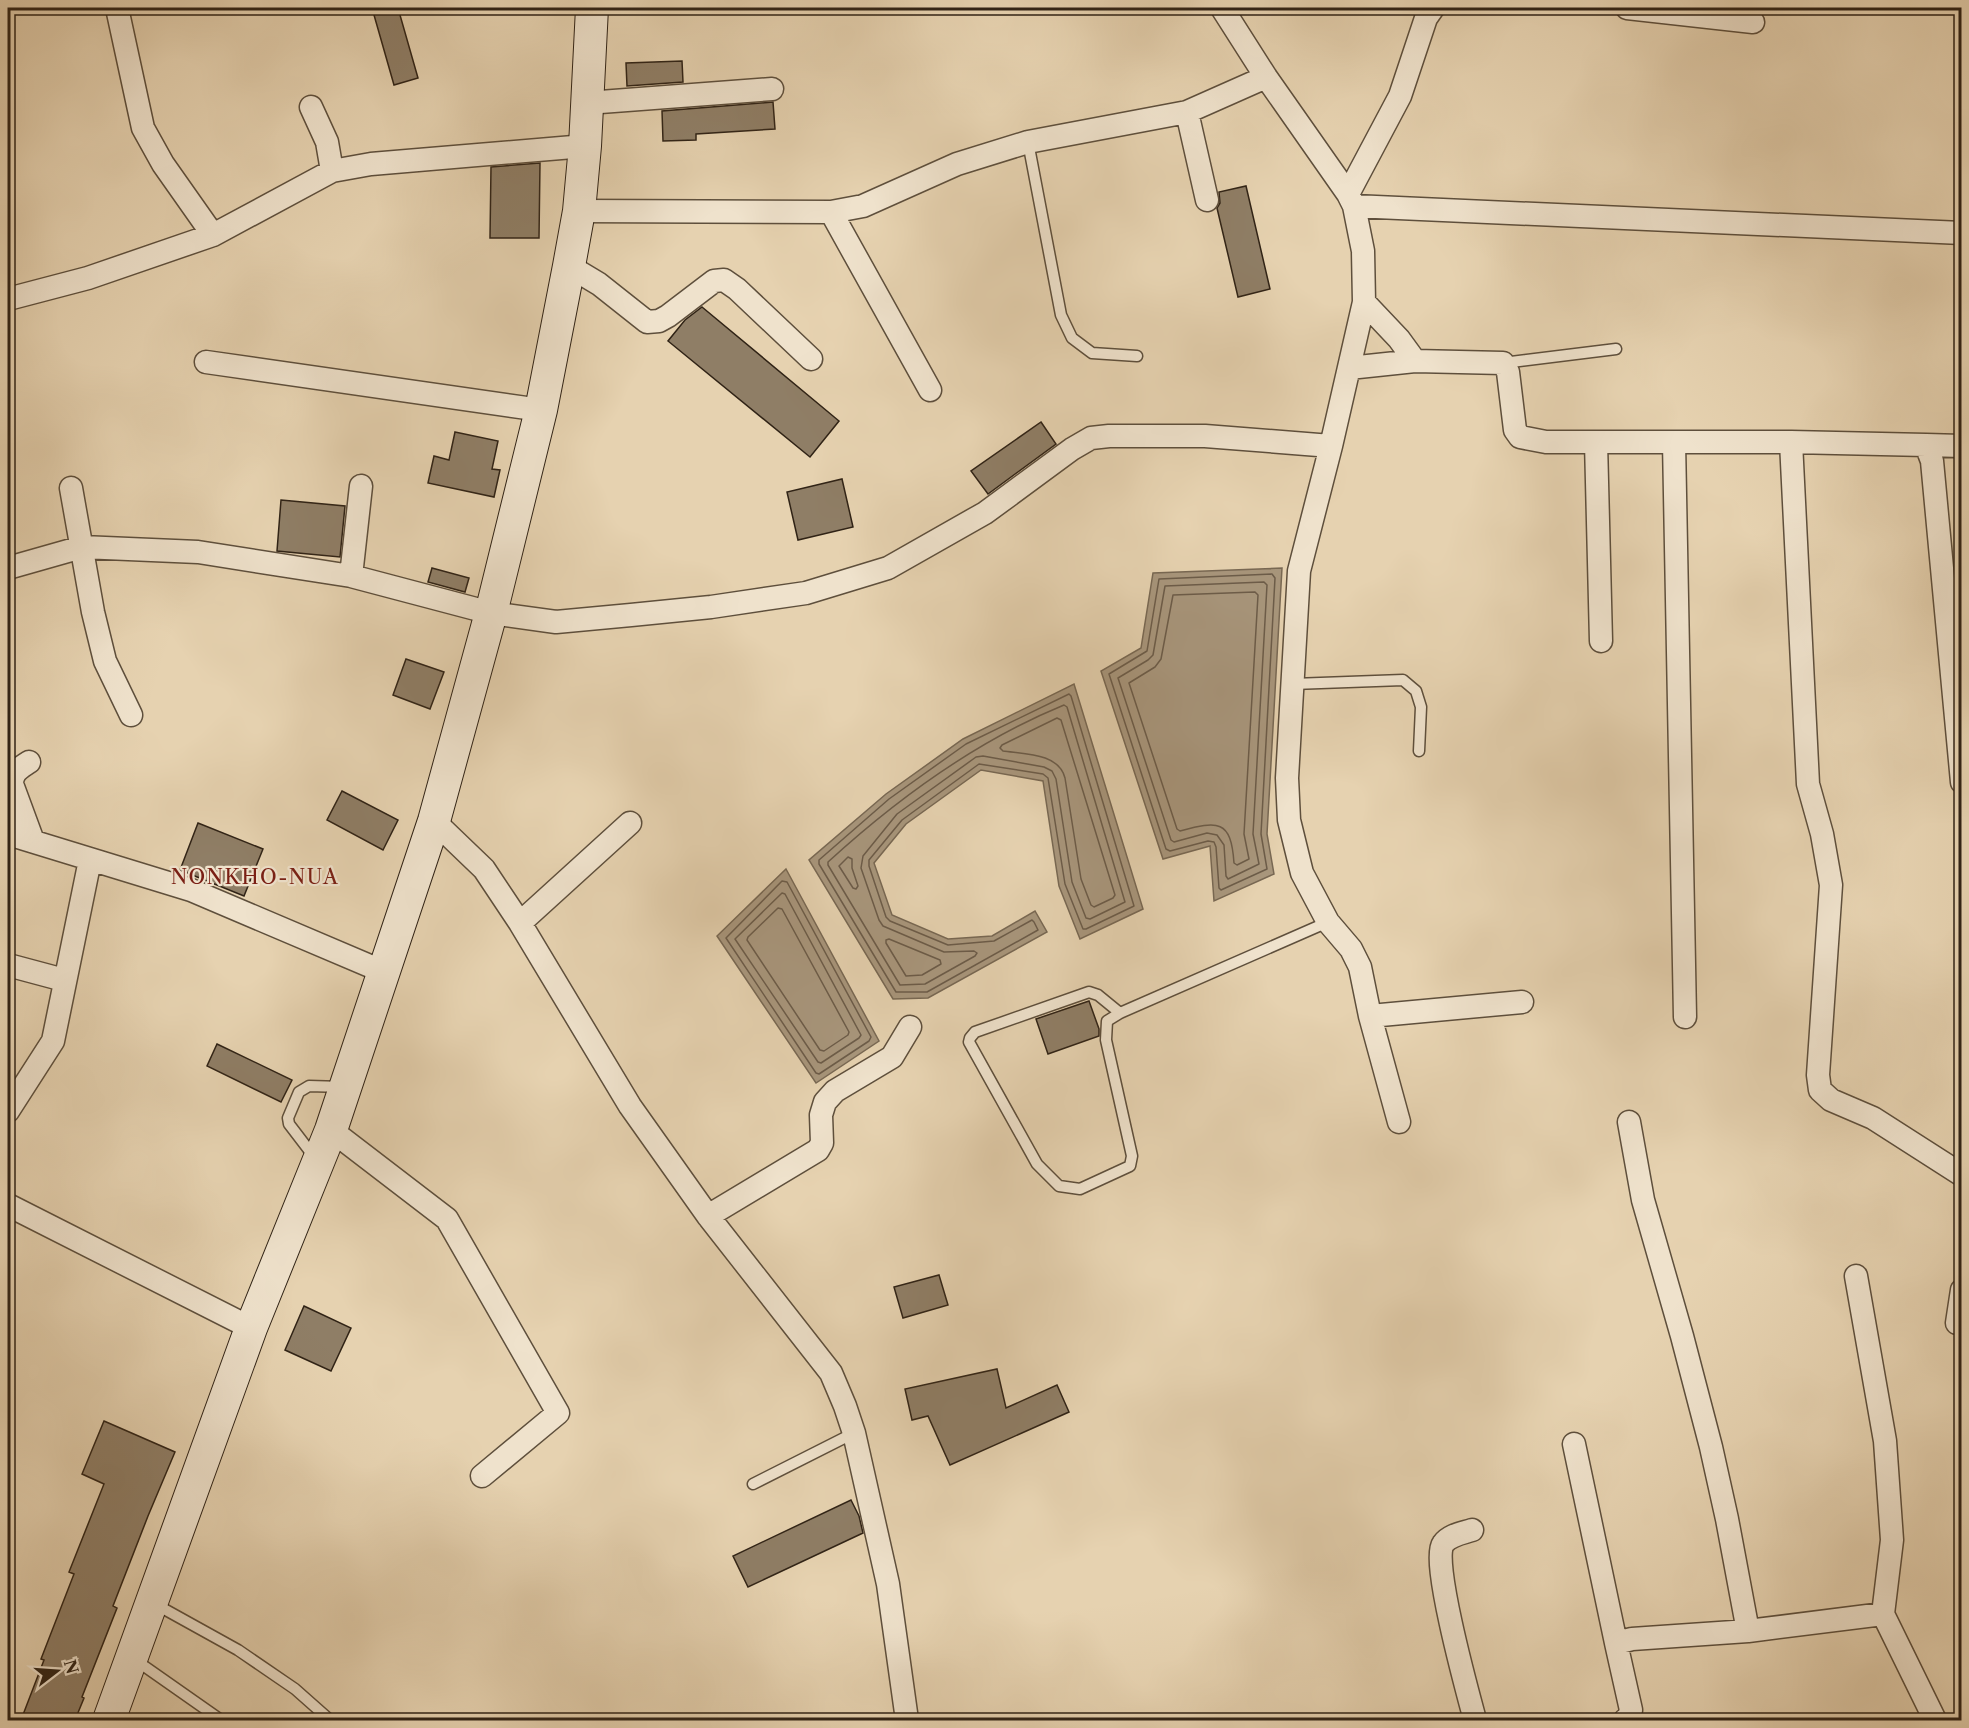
<svg xmlns="http://www.w3.org/2000/svg" width="1969" height="1728" font-family="'Libre Caslon Text',serif">
  <style>
    .water { fill: #a8967c; stroke: #786853; stroke-width: 1.5 }
    .lines { fill: none; stroke-linecap: round; stroke-linejoin: round }
    .shore { stroke: #6c5c49; stroke-width: 1.5 }
    .building { fill: #8f7e66; stroke: #302316; stroke-width: 1.5 }
    .service-casing { stroke: #5e4f3c; stroke-width: 13 }
    .minor-casing { stroke: #5e4f3c; stroke-width: 25 }
    .secondary-casing { stroke: #302316; stroke-width: 34 }
    .service { stroke: #efe2cc; stroke-width: 10 }
    .minor { stroke: #efe2cc; stroke-width: 22 }
    .secondary { stroke: #efe2cc; stroke-width: 32 }
    .labels { text-anchor: middle; stroke-width: 4.5; stroke-linejoin: round; paint-order: stroke }
    .quarter-label { font-size: 20px; letter-spacing: 1.5px; fill: #7a1f14; stroke: #efe2cc }
  </style>
  <rect width="100%" height="100%" fill="#e6d2b0"/>
  <filter id="stains"><feTurbulence type="fractalNoise" baseFrequency=".00333" numOctaves="4"/><feColorMatrix values="0 0 0 0 .2 0 0 0 0 .09 0 0 0 0 .02 0 0 0 .5 -.17"/></filter>
  <radialGradient id="worn" r=".72"><stop offset=".6" stop-color="#630" stop-opacity="0"/><stop offset="1" stop-color="#630" stop-opacity=".3"/></radialGradient>
  <path class="water" d="M1282,568L1267,834L1274,874L1214,901L1210,846L1163,859L1101,671L1141,648L1153,573Z
    M1074,684L1143,909L1080,939L1059,886L1043,781L981,770L906,824L874,863L892,915L948,939L992,936L1035,911L1047,932L928,998L893,999L809,860L886,794L963,739Z
    M786,869L879,1041L816,1083L717,936Z"/>
  <g class="lines">
    <path class="shore" d="M1272,574L1275,578L1261,834L1267,869L1221,890L1219,888L1216,847L1214,842L1208,841L1170,851L1166,849L1109,674L1147,651L1159,579Z
      M1264,582L1267,585L1253,834L1259,864L1228,879L1226,876L1224,845L1217,835L1207,833L1174,842L1171,840L1118,678L1148,660L1153,655L1165,586Z
      M1255,592L1258,595L1244,834L1249,859L1237,865L1234,863C1231,819 1218,821 1180,831L1177,829L1129,683L1155,667L1161,659L1173,595Z
      M1069,694L1071,696L1134,906L1086,929H1083L1065,884L1048,778L1043,774L979,764L902,820L869,860V866L886,917L890,921L948,945L994,941L1032,920L1034,922L1038,930L927,992H896L819,864V860L889,799L966,744Z
      M1064,705L1067,707L1125,902L1090,919L1086,918L1072,882L1056,779L1052,771L1044,767L983,756L976,757L897,814L863,856L861,868L879,920L883,926L944,952L974,951L977,953L975,956L925,984L900,985L828,865V862C898,798 976,741 1064,705Z
      M1057,718L1061,720L1115,895L1113,898L1094,907L1091,905L1081,879L1065,778C1059,753 1024,754 1003,751L1000,748L1002,745Z
      M848,857L852,859V868L858,886L856,889L853,888L839,866Z
      M782,881L787,882L871,1037L869,1041L819,1074L816,1073L726,938Z
      M782,893L785,894L861,1035L859,1038L821,1063L818,1062L735,939Z
      M778,908L782,909L849,1032L848,1035L824,1051L820,1050L747,940L748,937Z
      M889,939L940,960L941,964L922,975L906,976L886,943V940Z"/>
  </g>
  <path class="building" d="M372,8H398L418,78L394,85Z
    M682,61L683,82L627,86L626,63Z
    M773,102L775,129L696,134V140L663,141L662,111Z
    M540,163L539,238H490L491,167Z
    M1246,186L1270,289L1238,297L1217,208L1220,203L1219,192Z
    M702,307L839,421L810,457L668,341L685,320Z
    M1041,422L1056,444L988,494L971,471Z
    M455,432L498,441L492,469L500,470L494,497L428,483L434,456L449,460Z
    M842,479L853,527L798,540L787,492Z
    M281,500L345,506L340,557L277,551Z
    M432,568L469,578L465,592L428,582Z
    M406,659L444,672L430,709L393,695Z
    M342,791L398,820L383,850L327,820Z
    M198,823L263,849L244,896L180,870Z
    M1089,1001L1099,1029V1036L1048,1054L1036,1019Z
    M217,1044L292,1080L281,1102L207,1066Z
    M939,1275L948,1305L903,1318L894,1287Z
    M304,1306L351,1328L331,1371L285,1350Z
    M997,1369L1006,1408L1057,1385L1069,1412L950,1465L928,1416L912,1420L905,1389Z
    M104,1421L175,1452L148,1516L113,1606L117,1608L82,1697L84,1698L75,1720H21L44,1660L41,1659L74,1574L69,1572L104,1484L82,1474Z
    M851,1500L859,1516L863,1533L748,1587L733,1556Z"/>
  <g class="lines">
    <g class="service-casing">
      <path id="service" d="M1028,142L1061,315L1072,338L1092,353L1137,356
        M1503,363L1616,349
        M1293,684L1403,680L1416,691L1421,707L1419,751
        M1120,1013L1098,995L1089,992L975,1032L970,1038L969,1042L1037,1164L1059,1186L1080,1189L1130,1166L1132,1156L1106,1040L1107,1021L1120,1013L1328,922
        M315,1158L289,1124L288,1118L299,1092L309,1086L343,1087
        M753,1484L854,1433
        M155,1604L238,1650L295,1689L330,1720
        M134,1659L221,1720"/>
    </g>
    <g class="minor-casing">
      <path id="minor" d="M117,8L143,128L163,164L213,235
        M1222,8L1266,77L1348,194L1354,206L1363,251L1364,302L1331,446L1299,571L1287,778L1289,820L1302,873L1328,922L1351,949L1360,967L1370,1016L1399,1122
        M1627,8L1753,22
        M587,103L772,89
        M311,107L327,142L332,171
        M1187,112L1207,200
        M1348,194L1400,96L1426,18L1433,8
        M1354,206L1962,233
        M579,211L831,212L863,206L957,164L1028,142L1187,112L1266,77
        M831,212L930,390
        M569,266L599,284L647,322L659,321L668,316L714,281L724,280L737,289L811,359
        M8,299L88,278L213,235L332,171L371,164L585,146
        M1364,302L1399,339L1415,361L1503,363L1508,372L1515,430L1520,437L1546,442H1791L1926,445L1932,461L1962,782
        M206,362L541,410
        M1349,368L1415,361
        M1596,442L1601,641
        M1674,442L1685,1017
        M1791,442L1808,784L1822,834L1831,885L1818,1075L1820,1090L1831,1100L1873,1118L1962,1175
        M1926,445L1962,446
        M71,488L93,612L105,661L131,715
        M8,568L82,547L198,552L351,576L491,613L556,622L631,615L711,607L806,593L888,568L985,513L1072,449L1091,438L1109,436H1205L1331,446
        M351,576L361,486
        M29,762C19,769 12,772 12,784L33,841
        M434,821L484,869L520,923L630,1106L708,1216L831,1373L845,1406L854,1433L888,1584L907,1720
        M8,826L12,834L18,837L191,890L384,972
        M520,923L630,823
        M8,965L64,980
        M1370,1016L1522,1002
        M8,1111L53,1041L90,860
        M1629,1122L1643,1200L1682,1336L1711,1447L1727,1519L1748,1631
        M331,1130L447,1219L558,1413L482,1476
        M8,1205L251,1328
        M708,1216L818,1150L822,1143L821,1115L825,1102L835,1091L892,1057L910,1027
        M1856,1276L1885,1441L1892,1540L1883,1614L1935,1720
        M1957,1323L1962,1290
        M1574,1444L1616,1643
        M1472,1530C1463,1533 1449,1535 1443,1544C1431,1560 1468,1694 1475,1720
        M1625,1720L1628,1719L1631,1710L1616,1643L1632,1639L1748,1631L1883,1614"/>
    </g>
    <g class="secondary-casing">
      <path id="secondary" d="M109,1720L251,1328L331,1130L434,821L491,613L541,410L569,266L579,211L585,146L592,8"/>
    </g>
    <use href="#service" class="service"/>
    <use href="#minor" class="minor"/>
    <use href="#secondary" class="secondary"/>
  </g>
  <g class="labels">
    <g class="quarter-label">
      <text x="255" y="884">NONKHO-NUA</text>
    </g>
  </g>
  <rect width="1969" height="1728" fill="none" stroke="#e6d2b0" stroke-width="30"/>
  <rect x="9" y="9" width="1951" height="1710" fill="none" stroke="#302316" stroke-width="3"/>
  <rect x="15" y="15" width="1939" height="1698" fill="none" stroke="#302316" stroke-width="1.5"/>
  <g transform="translate(57 1671) rotate(73)" stroke="#efe2cc" stroke-width="4.5" paint-order="stroke">
  <path d="M0-4.5L10 22L0 15L-10 22Z" fill="#302316"/>
  <text y="-9" font-size="16" font-weight="bold" text-anchor="middle" fill="#302316">N</text>
  </g>
  <rect width="100%" height="100%" filter="url(#stains)"/>
  <rect width="100%" height="100%" fill="url(#worn)"/>
</svg>
